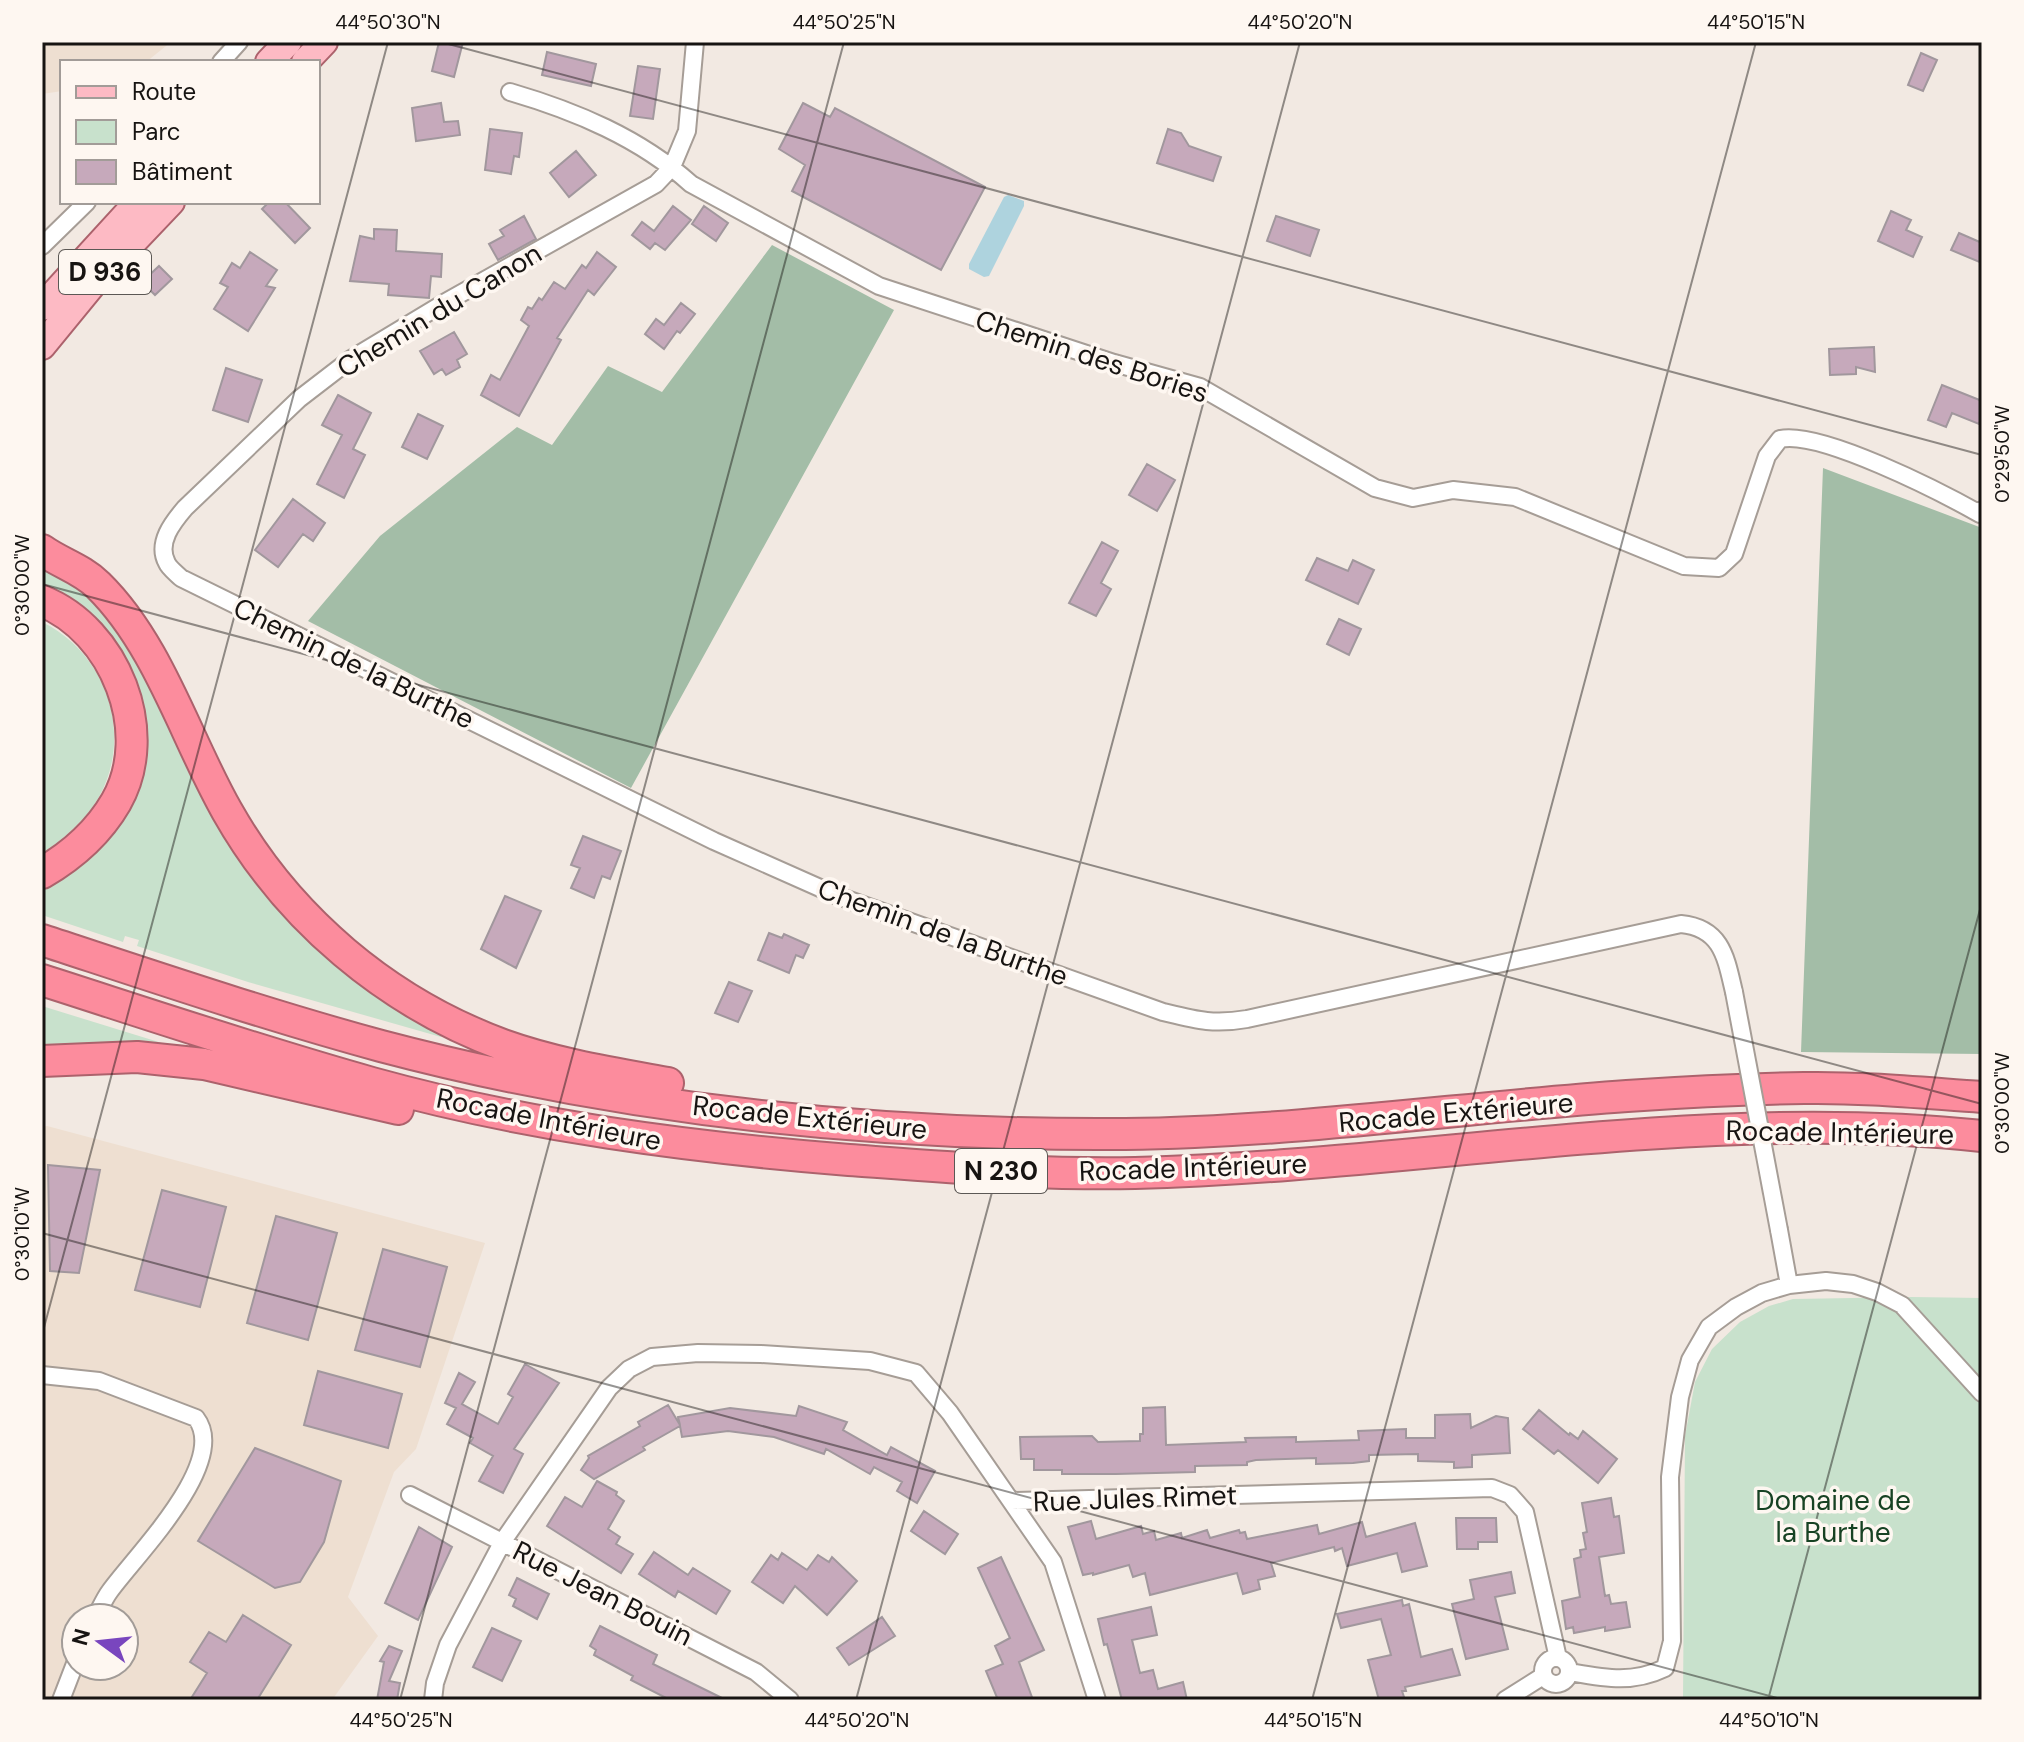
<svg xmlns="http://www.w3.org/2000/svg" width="2024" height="1742" font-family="'DM Sans',sans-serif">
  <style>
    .built { fill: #eedfd1; fill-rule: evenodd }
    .green { fill: #c8e1cc }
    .forest { fill: #a3bda7 }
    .water { fill: #aed3de }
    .building { fill: #c6a9bb; stroke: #a1979d; stroke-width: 2 }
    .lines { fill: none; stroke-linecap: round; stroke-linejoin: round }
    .street-casing { stroke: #a69d96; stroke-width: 20 }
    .primary-casing { stroke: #ac626c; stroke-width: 30 }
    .highway-casing { stroke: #ac626c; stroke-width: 34 }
    .street { stroke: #fff; stroke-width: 16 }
    .primary { stroke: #fdbac4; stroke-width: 26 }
    .highway { stroke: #fc8c9d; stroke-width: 30 }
    .street-bridge-casing { stroke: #a69d96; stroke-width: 20; stroke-linecap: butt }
    .street-bridge { stroke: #fff; stroke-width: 16 }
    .ticks { fill: none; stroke: #171412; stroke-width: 2; stroke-opacity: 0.45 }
    .labels { text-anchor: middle; stroke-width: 7; stroke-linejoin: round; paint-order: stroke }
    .shield { fill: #fef7f1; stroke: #5c5855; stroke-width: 2 }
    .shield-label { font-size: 26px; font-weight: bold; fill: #171412 }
    .street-label { font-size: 28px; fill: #171412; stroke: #fef7f1 }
    .park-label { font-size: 28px; fill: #174223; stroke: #fef7f1 }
    .neatline { fill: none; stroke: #171412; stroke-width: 3 }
    .ticks-label { font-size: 20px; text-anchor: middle; fill: #171412 }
  </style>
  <rect width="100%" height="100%" fill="#f2e9e2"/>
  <path class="built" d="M42,42H171L146,62H62V91L42,94Z
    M47,1126L485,1243L416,1449L394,1472L348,1597L378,1636L332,1700H42V1127ZM76,1618H124V1666H76Z"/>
  <path class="green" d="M42,567L77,588L106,615L132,648L250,861L329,959L388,1003L445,1034L441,1037L248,982L137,946L139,940L125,936L123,942L42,915V887C95,864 103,846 125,796C131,782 140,767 144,752C153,721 135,673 118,648C107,632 60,601 42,587Z
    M42,622C106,653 134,733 99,797C85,821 64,838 42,854Z
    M42,1006L191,1052H42Z
    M1912,1297L1982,1298V1700H1683L1685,1436L1695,1382L1712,1349L1740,1322L1769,1306L1793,1299Z"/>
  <path class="forest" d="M772,245L894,310L631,788L308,621L380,536L517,427L552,445L608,366L662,392Z
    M1823,468L1982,528V1054L1801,1052Z"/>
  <path class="water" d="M1008,195L1024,201V206L989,276L984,277L969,269V264L1004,197Z"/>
  <path class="building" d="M439,42H463L454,77L432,71Z
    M547,52L596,64L591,86L542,75Z
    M1921,53L1937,60L1923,91L1908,85Z
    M638,66L660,69L653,119L630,116Z
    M441,103L444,122L458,121L460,135L416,141L412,108Z
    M803,103L830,117L835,108L985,187L941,270L792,191L805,165L779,149Z
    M490,129L522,133L519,157L514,156L511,174L485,170Z
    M1168,129L1181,133L1189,146L1221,157L1213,181L1157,163Z
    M576,151L596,175L569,197L550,173Z
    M269,202H285L310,228L295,243L262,209Z
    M673,206L691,220L665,250L655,243L650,249L632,235L642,222L654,231Z
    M704,206L728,223L716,241L692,224Z
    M1891,211L1911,220L1906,230L1922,237L1913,257L1878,241Z
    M524,216L536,239L498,260L489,244L504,236L500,230Z
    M1276,216L1319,230L1310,256L1267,241Z
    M374,229L397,230L396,251L442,254L441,277L431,276L429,298L388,295L389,284L350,281L360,236L374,239Z
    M1959,233L1982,243V263L1951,250Z
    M250,252L277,270L266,286L275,288L248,331L214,309L228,287L220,283L232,263L240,268Z
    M597,252L616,267L594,295L588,290L557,338L561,340L519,416L481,395L491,375L500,380L529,326L521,320L528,307L532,309L539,298L542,300L554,282L565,289L582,265L586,268Z
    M159,266L172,279L155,295L142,282Z
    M681,303L695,314L680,333L677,331L664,349L645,334L656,319L664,325Z
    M454,332L467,354L457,360L460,367L446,375L442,369L434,374L420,351Z
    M1874,347L1875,372L1856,367V374L1830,375L1829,349Z
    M226,368L262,380L248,422L213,410Z
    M1942,385L1982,401V415L1979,424L1952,413L1946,427L1928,420Z
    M338,395L371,413L353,449L365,455L344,498L317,484L342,435L322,425Z
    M418,414L443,426L427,459L402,447Z
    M1147,464L1175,480L1157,511L1129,495Z
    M293,499L325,523L313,541L303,534L278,567L255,550Z
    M1102,542L1118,551L1101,583L1111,589L1096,616L1069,603Z
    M1317,558L1348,571L1353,560L1374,570L1358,604L1306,580Z
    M1339,619L1361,629L1349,655L1327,644Z
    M583,836L621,851L610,879L602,876L594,898L571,888L580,868L571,865Z
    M505,896L541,911L516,968L481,949Z
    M769,933L782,938L784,934L809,945L803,958L796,955L789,973L758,960Z
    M729,982L752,991L738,1022L715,1013Z
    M48,1165L100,1170L79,1273L50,1271Z
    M162,1190L226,1207L200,1307L135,1290Z
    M276,1216L337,1233L308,1340L247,1323Z
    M383,1249L447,1267L420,1367L355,1350Z
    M525,1364L559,1383L514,1449L523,1454L503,1493L479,1481L493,1456L470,1443L473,1438L447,1424L456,1408L445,1403L459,1373L475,1382L462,1404L498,1424L513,1397L508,1394Z
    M318,1371L402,1394L388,1448L304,1425Z
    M668,1405L680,1425L678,1417L730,1408L796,1416L799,1406L847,1422L843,1430L887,1455L891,1447L935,1471L917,1503L897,1491L902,1482L874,1467L870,1474L826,1449L824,1454L774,1437L728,1431L682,1437L680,1426L643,1447L645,1450L594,1479L581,1470L589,1458L588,1456L640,1426L638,1422Z
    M1165,1407L1166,1445L1246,1442L1245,1438L1296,1437V1442L1359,1440L1358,1431L1406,1429V1438H1435V1415L1470,1414L1471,1428L1496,1416L1508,1418L1510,1453L1472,1455V1467L1454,1468V1462L1418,1461V1454L1369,1455V1461L1353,1463L1316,1464V1458L1256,1460L1247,1462V1465L1195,1466V1472L1116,1474H1062V1470H1034V1459H1021L1020,1437L1092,1436L1098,1442L1140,1441V1434H1143V1408Z
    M1539,1410L1569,1435L1570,1433L1578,1439L1583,1431L1617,1459L1598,1483L1558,1450L1554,1454L1523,1429Z
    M255,1448L341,1481L324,1542L300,1582L275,1588L198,1541Z
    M597,1481L617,1492L616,1495L624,1501L608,1529L620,1537L616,1544L633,1554L621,1573L547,1526L565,1497L582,1507Z
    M1611,1498L1614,1517L1619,1516L1624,1553L1599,1557L1605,1596L1609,1595L1611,1604L1626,1602L1630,1627L1605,1631V1627L1574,1633L1573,1627L1566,1629L1562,1601L1580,1597L1574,1559L1581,1557L1580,1550L1586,1549L1583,1533L1587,1532L1582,1503Z
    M924,1511L958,1534L945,1554L911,1531Z
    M1456,1518H1496L1497,1542H1478V1549H1457Z
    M1091,1521L1096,1539L1141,1526L1143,1534L1154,1531L1156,1540L1181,1533L1182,1538L1207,1530L1210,1538L1239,1530L1240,1533L1245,1532L1247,1539L1317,1525L1319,1534L1362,1522L1366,1537L1415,1523L1427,1566L1402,1572L1397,1553L1347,1566L1342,1548L1335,1551L1334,1547L1271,1563L1275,1576L1258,1580L1260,1589L1243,1594L1237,1573L1150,1595L1145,1573L1133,1577L1129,1565L1093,1575V1573L1083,1575L1068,1527Z
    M419,1527L452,1547L418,1620L385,1603Z
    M654,1552L688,1575L693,1568L730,1591L716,1614L678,1591L675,1597L639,1574Z
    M782,1553L807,1570L818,1555L829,1562L832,1557L857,1581L827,1615L795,1586L783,1603L752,1582L771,1555L778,1560Z
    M1001,1557L1044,1650L1019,1662L1033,1700H998L986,1671L1003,1664L995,1646L1010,1638L978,1568Z
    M1511,1572L1515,1593L1495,1597L1508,1649L1466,1659L1452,1604L1474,1599L1470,1580Z
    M517,1578L549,1594L537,1619L513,1606L516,1599L509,1595Z
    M1402,1600L1403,1606L1409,1604L1421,1657L1452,1649L1460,1675L1405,1687L1406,1691H1402L1405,1700H1379L1368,1660L1391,1655L1381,1619L1341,1628L1337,1614Z
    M1151,1607L1157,1635L1132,1640L1140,1673L1153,1670L1158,1689L1183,1682L1187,1700H1122L1107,1644L1104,1645L1098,1619Z
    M243,1615L291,1645L257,1700H190L207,1673L190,1662L209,1632L226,1642Z
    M882,1617L895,1636L849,1665L837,1648Z
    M600,1626L657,1655L653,1664L726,1700H670L631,1680L633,1676L594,1655L596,1650L590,1646Z
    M492,1628L521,1641L502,1681L473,1667Z
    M389,1646L402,1651L389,1681L400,1683L397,1700H377L384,1662L380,1661Z"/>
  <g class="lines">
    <g class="street-casing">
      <path id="street" d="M695,42L687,131L672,167L656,184L444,303L351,359L299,399L185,508C173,522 156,543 167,563C169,568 177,574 181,578L714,841L838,896L1163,1012C1196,1020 1213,1025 1247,1019L1681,924C1722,928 1726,958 1734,992
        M221,62L239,42
        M510,92C575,111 640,138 691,184L879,286L1114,363L1200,387L1375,488L1413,498L1453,490L1515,497L1684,566L1719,568L1734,554L1767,456L1780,439C1820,430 1941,492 1980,514L1982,510
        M42,246L87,202
        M1779,1230L1789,1285
        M42,1375L99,1381L196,1418C230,1462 136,1555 110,1591C104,1599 100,1609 95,1618
        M410,1495L756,1672L790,1700
        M1012,1501L1492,1488L1510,1495L1525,1512L1558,1658
        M1543 1671a13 13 0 1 1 26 0a13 13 0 1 1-26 0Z
        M1570,1672C1604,1678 1632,1684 1665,1668L1672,1641L1670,1477L1680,1397L1690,1360L1709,1327L1736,1307L1762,1293L1789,1285L1826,1281L1853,1284L1877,1292L1902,1305L1982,1393
        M61,1700L76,1661
        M433,1700L435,1683L448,1645L503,1541L609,1388L629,1369L652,1357L698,1353L761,1354L870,1361L916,1373L950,1413L1053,1562L1097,1700
        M1505,1700L1543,1676"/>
    </g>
    <g class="primary-casing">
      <path id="primary" d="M269,62L288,42
        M305,62L324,42
        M42,307L138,202
        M42,346L92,285L171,202"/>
    </g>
    <g class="highway-casing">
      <path id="highway" d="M42,550C60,563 82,569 98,585C159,645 185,737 227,811C288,919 387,1002 503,1045C556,1064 613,1073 668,1083
        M42,601C115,630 156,732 116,802C98,833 73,855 42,873
        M42,940C155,977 267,1015 381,1046C623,1110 876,1136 1125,1134C1293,1132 1459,1108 1627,1096C1686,1092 1746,1089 1804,1088C1864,1087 1923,1093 1982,1097
        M42,980C151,1015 261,1052 372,1083C527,1126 688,1147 849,1160C944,1167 1039,1175 1135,1173C1418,1166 1699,1106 1982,1136
        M42,1061L137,1057L204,1064L398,1109"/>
    </g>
    <use href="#street" class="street"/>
    <use href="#primary" class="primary"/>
    <use href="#highway" class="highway"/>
    <g class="street-bridge-casing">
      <path id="street-bridge" d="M1734,992L1779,1230"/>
    </g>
    <use href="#street-bridge" class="street-bridge"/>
  </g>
  <path class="ticks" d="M441,42L1982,455M42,584L1982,1104M42,1233L1785,1700M42,1335L388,42M400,1700L844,42M856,1700L1300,42M1312,1700L1756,42M1768,1700L1982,902"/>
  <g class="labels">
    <g class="shield">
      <rect x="59" y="250" width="92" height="44" rx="6"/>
      <rect x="955" y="1149" width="92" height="44" rx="6"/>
    </g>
    <g class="shield-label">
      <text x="105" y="281">D 936</text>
      <text x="1001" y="1180">N 230</text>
    </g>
    <g class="street-label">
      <text transform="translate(439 310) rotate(-31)" y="10">Chemin du Canon</text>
      <text transform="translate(1092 356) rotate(18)" y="10">Chemin des Bories</text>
      <text transform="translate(354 663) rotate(26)" y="10">Chemin de la Burthe</text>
      <text transform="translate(943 932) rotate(20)" y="10">Chemin de la Burthe</text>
      <text transform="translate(1456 1112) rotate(-5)" y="10">Rocade Extérieure</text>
      <text transform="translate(810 1117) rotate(6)" y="10">Rocade Extérieure</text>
      <text transform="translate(549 1119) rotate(11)" y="10">Rocade Intérieure</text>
      <text transform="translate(1840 1132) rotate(1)" y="10">Rocade Intérieure</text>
      <text transform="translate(1193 1167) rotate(-2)" y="10">Rocade Intérieure</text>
      <text transform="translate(1135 1498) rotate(-2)" y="10">Rue Jules Rimet</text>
      <text transform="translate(603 1593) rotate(27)" y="10">Rue Jean Bouin</text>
    </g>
    <g class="park-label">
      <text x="1833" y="1510">Domaine de<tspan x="1833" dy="32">la Burthe</tspan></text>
    </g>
  </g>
  <rect width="2024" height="1742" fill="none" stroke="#fef7f1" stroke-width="88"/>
  <rect x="60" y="60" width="260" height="144" fill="#fef7f1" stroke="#a29c98" stroke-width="2"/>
  <rect x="76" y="86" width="40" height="12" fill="#fdbac4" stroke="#a29c98" stroke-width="2"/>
  <text x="132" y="100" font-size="24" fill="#171412">Route</text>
  <rect x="76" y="120" width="40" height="24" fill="#c8e1cc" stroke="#a29c98" stroke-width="2"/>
  <text x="132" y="140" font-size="24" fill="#171412">Parc</text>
  <rect x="76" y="160" width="40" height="24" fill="#c6a9bb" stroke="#a29c98" stroke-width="2"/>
  <text x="132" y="180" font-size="24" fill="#171412">Bâtiment</text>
  <g transform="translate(100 1642) rotate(285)"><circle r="38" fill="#fef7f1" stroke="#a29c98" stroke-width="2"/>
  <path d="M0-6L14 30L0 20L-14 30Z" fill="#7946be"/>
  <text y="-12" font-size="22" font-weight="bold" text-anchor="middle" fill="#171412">N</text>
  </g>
  <rect x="44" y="44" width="1936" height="1654" class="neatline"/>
  <g class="ticks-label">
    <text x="388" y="29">44°50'30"N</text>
    <text x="844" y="29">44°50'25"N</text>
    <text x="1300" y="29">44°50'20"N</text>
    <text x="1756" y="29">44°50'15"N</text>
    <text transform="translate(2002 454) rotate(-90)" y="7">0°29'50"W</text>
    <text transform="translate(22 585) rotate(-90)" y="7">0°30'00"W</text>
    <text transform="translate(2002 1103) rotate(-90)" y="7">0°30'00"W</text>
    <text transform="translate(22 1234) rotate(-90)" y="7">0°30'10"W</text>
    <text x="401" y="1727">44°50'25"N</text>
    <text x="857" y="1727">44°50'20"N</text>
    <text x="1313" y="1727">44°50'15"N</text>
    <text x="1769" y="1727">44°50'10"N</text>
  </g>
</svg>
